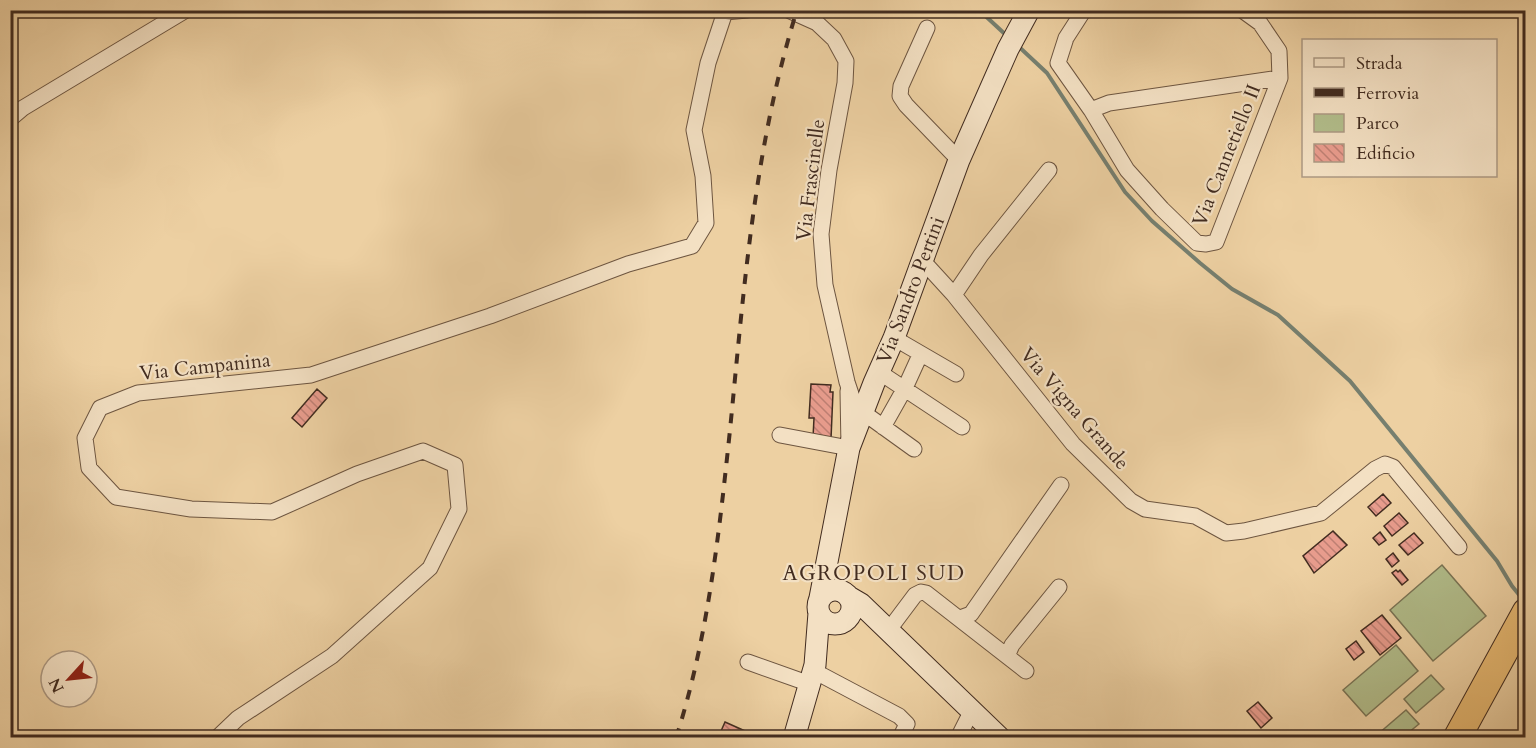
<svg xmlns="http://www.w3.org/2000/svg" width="1536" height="748" font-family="Cardo,serif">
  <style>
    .green { fill: #b1bc8a; stroke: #7a7455; stroke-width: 1.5 }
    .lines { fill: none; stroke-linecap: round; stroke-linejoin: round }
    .stream { stroke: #767f6f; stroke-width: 4 }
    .building { fill: url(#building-back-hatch); stroke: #422c20; stroke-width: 1.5 }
    .street-casing { stroke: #6d5540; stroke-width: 17 }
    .secondary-casing { stroke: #422c20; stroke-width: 23 }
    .highway-casing { stroke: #422c20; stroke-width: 29 }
    .street { stroke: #f3e0c3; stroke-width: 15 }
    .secondary { stroke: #f3e0c3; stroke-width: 21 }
    .highway { stroke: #e6b871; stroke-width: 27 }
    .rail { stroke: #422c20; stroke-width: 4; stroke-dasharray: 10 10; stroke-linecap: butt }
    .labels { text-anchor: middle; stroke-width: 4.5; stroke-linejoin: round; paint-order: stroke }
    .street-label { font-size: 20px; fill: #422c20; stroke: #f3e0c3 }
    .neighbourhood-label { font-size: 21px; letter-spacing: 1.5px; fill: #422c20; stroke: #f3e0c3 }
  </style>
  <defs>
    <pattern id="building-back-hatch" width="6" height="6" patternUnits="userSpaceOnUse" patternTransform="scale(1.5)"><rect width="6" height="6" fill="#e89c8d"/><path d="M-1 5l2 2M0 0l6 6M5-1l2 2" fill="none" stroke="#be7f73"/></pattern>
  </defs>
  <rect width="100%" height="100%" fill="#edd0a2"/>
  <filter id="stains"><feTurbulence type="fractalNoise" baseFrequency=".00333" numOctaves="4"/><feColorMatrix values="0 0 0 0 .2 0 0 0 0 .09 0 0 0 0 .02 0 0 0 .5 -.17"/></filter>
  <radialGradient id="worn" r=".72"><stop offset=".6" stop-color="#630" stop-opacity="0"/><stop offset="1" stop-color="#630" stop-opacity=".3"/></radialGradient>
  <path class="green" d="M1442,565L1486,616L1433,661L1390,610Z
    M1396,645L1418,671L1366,716L1343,690Z
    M1431,675L1444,689L1416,713L1404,699Z
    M1406,710L1419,724L1403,737H1381L1378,734Z"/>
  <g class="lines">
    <path class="stream" d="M979,10L1007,36
      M1017,45L1047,73L1125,192L1152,221L1200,263L1232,289L1278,315L1350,381L1497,561L1512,586L1525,602"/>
  </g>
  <path class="building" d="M811,384L831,385L830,392H833L831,439L813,438L814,418H809Z
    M317,389L327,398L302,427L292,418Z
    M1383,494L1391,503L1376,516L1368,507Z
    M1399,513L1408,523L1392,536L1384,526Z
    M1333,531L1347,545L1314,573L1303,556Z
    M1380,532L1386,540L1379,545L1373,538Z
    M1414,533L1423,543L1408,555L1399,545Z
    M1393,553L1399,561L1392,567L1386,559Z
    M1396,570L1398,572L1400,570L1408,580L1402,585L1392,573Z
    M1382,615L1401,638L1380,655L1361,631Z
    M1356,641L1364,652L1354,660L1346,649Z
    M1258,702L1272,718L1261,728L1247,711Z
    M725,722L754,735L753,738H718Z"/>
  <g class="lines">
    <g class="street-casing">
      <path id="street" d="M788,10L817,23L834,39L846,61L845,83L829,170L821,234L825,285L847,382L853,400L864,413L914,449
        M1084,10L1066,38L1058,63L1091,110L1127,170L1162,209L1197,243L1206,244L1216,242L1280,78L1279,51L1260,23L1242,10
        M927,28L901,86L900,96L906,105L959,160
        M1091,110L1109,103L1280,78
        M10,119L23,108L186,10
        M922,260L954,295L1073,444L1131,501L1145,509L1195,516L1226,533L1244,531L1321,513L1375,469L1385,464L1393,467L1459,547
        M954,295L981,255L1049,170
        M894,338L956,374
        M879,372L962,427
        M883,427L905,388L920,355
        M780,435L849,448L848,391
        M960,618L971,614L1061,485
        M888,631L915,595L921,592L926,593L1026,671
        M1007,656L1012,645L1059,587
        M748,662L810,684
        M814,671L899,716L907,724L900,738
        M217,738L238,718L332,656L430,568L459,509L455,465L423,451L357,474L272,512L191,509L116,497L89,468L85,438L100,408L138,393L311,375L490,316L628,264L692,246L706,223L703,176L694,130L708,63L725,12L747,10
        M958,738L972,710"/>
    </g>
    <g class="secondary-casing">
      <path id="secondary" d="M818 607a17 17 0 1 1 34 0a17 17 0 1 1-34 0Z
        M849,597L861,604L1000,738
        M820,598L849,448L874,383L894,338L959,160L1008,49L1029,10
        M794,738L815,665L819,613"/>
    </g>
    <g class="highway-casing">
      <path id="highway" d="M1457,738L1526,612"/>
    </g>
    <use href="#street" class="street"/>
    <use href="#secondary" class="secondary"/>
    <use href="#highway" class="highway"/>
    <path class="rail" d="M676,738C708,638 719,534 730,430C744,289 754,147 797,10"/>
  </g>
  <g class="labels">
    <g class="street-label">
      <text transform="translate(1226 155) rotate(-68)" y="7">Via Cannetiello II</text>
      <text transform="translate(810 180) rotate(-83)" y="7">Via Frascinelle</text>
      <text transform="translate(910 290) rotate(-69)" y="7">Via Sandro Pertini</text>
      <text transform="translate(205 366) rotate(-6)" y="7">Via Campanina</text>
      <text transform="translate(1075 408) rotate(49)" y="7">Via Vigna Grande</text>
    </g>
    <g class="neighbourhood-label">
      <text x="874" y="580">AGROPOLI SUD</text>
    </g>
  </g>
  <rect width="1536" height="748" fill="none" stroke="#edd0a2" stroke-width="36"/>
  <rect x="12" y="12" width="1512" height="724" fill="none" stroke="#422c20" stroke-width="3"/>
  <rect x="18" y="18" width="1500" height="712" fill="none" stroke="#422c20" stroke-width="1.5"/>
  <rect x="1302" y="39" width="195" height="138" fill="#f3e0c3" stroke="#ac9882" stroke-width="1.5"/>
  <rect x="1314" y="58" width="30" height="9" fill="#f3e0c3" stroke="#ac9882" stroke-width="1.5"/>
  <text x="1356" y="69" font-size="18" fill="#422c20">Strada</text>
  <rect x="1314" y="88" width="30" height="9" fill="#422c20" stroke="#ac9882" stroke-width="1.5"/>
  <text x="1356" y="99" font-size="18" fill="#422c20">Ferrovia</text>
  <rect x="1314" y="114" width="30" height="18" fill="#b1bc8a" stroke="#ac9882" stroke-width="1.5"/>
  <text x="1356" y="129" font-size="18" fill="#422c20">Parco</text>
  <rect x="1314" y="144" width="30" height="18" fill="url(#building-back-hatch)" stroke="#ac9882" stroke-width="1.5"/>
  <text x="1356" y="159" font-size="18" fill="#422c20">Edificio</text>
  <g transform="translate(69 679) rotate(243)"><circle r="28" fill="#f3e0c3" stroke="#ac9882" stroke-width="1.5"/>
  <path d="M0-4.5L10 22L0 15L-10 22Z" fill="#8f2418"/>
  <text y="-9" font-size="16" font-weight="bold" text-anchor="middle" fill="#422c20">N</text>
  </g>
  <rect width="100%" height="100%" filter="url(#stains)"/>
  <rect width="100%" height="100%" fill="url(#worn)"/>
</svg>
